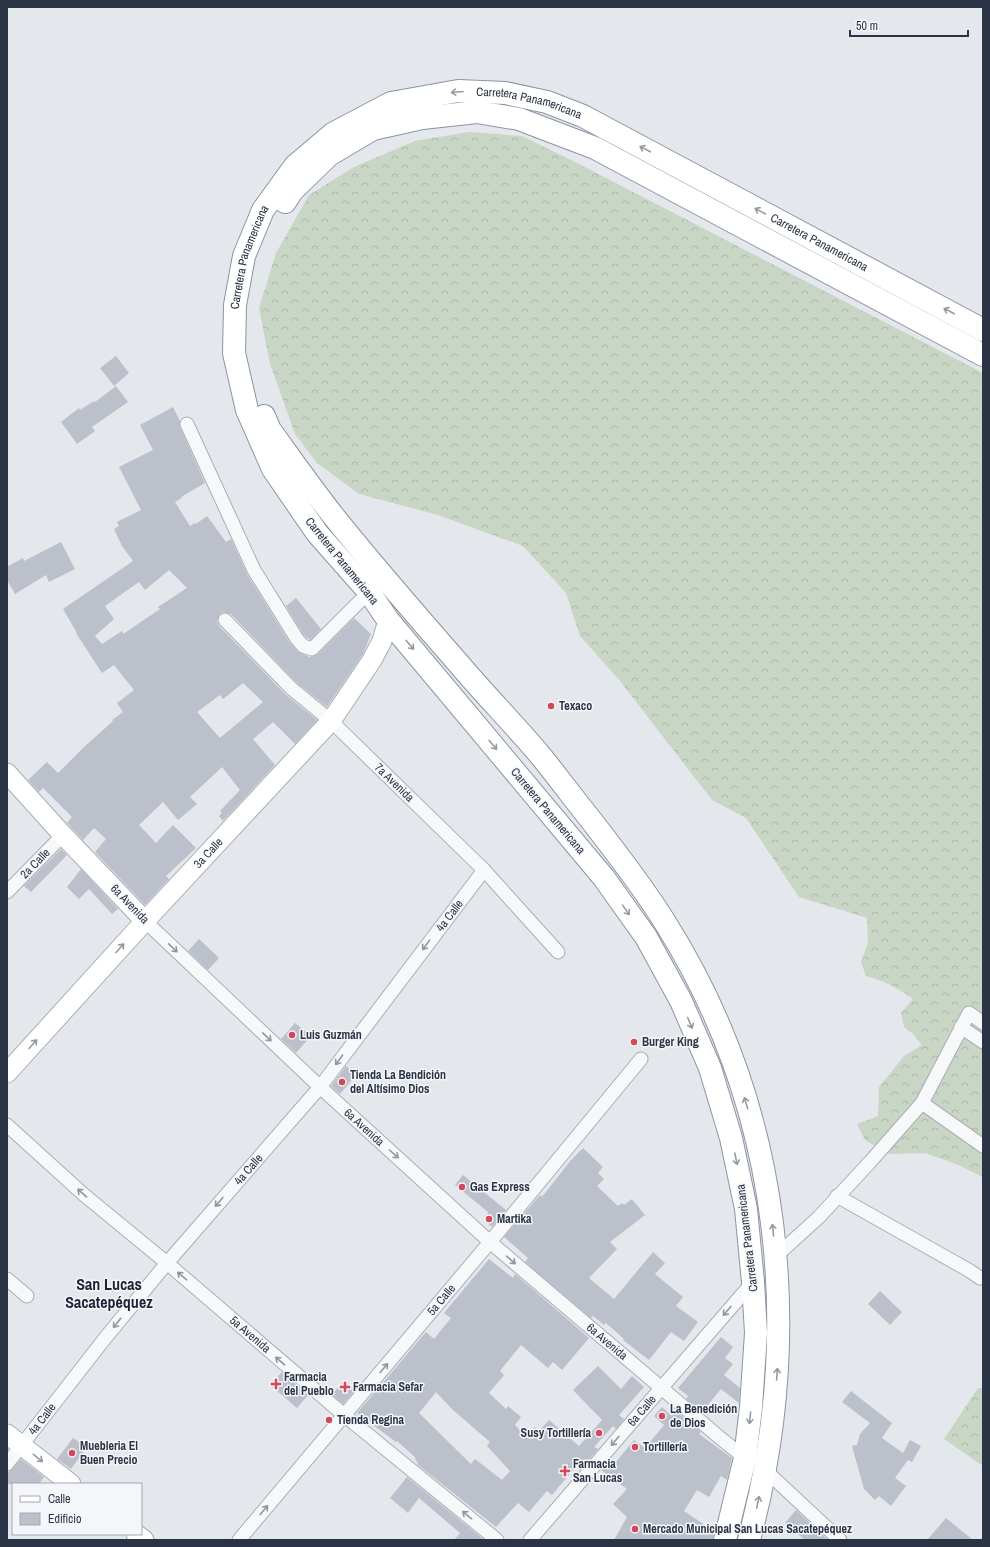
<svg xmlns="http://www.w3.org/2000/svg" width="990" height="1547" font-family="'Archivo Narrow',sans-serif">
  <style>
    .forest { fill: url(#forest-crowns) }
    .building { fill: #bbc0ca; fill-rule: evenodd }
    .lines { fill: none; stroke-linecap: round; stroke-linejoin: round }
    .street-casing { stroke: #a9aeb7; stroke-width: 15 }
    .secondary-casing { stroke: #a9aeb7; stroke-width: 21 }
    .highway-casing { stroke: #8b94a3; stroke-width: 24 }
    .street { stroke: #f7f8fa; stroke-width: 13 }
    .secondary { stroke: #fff; stroke-width: 19 }
    .highway { stroke: #fff; stroke-width: 22 }
    .oneway { stroke: #959aa2 }
    .oneway2 { stroke: #9196a0 }
    .poi-dot { fill: #d1495b; stroke: #f4f6f9; stroke-width: 1.5 }
    .labels { text-anchor: middle; stroke-width: 3; stroke-linejoin: round; paint-order: stroke }
    .street-label { font-size: 12px; fill: #2b3445; stroke: #f4f6f9 }
    .poi-label { font-size: 12px; font-weight: bold; fill: #2b3445; stroke: #f4f6f9; text-anchor: start }
    .district-label { font-size: 16px; font-weight: bold; fill: #1d2536; stroke: #f4f6f9 }
  </style>
  <defs>
    <pattern id="forest-crowns" width="20" height="18" patternUnits="userSpaceOnUse"><rect width="20" height="18" fill="#c9d6c5"/><path d="M2 6a3 3 0 1 1 6 0M12 15a3 3 0 1 1 6 0" fill="none" stroke="#adb8ab"/></pattern>
  </defs>
  <rect width="100%" height="100%" fill="#e4e7ec"/>
  <path class="forest" d="M469,132L522,136L579,164L983,373V1177L956,1164L925,1153L889,1154L865,1140L857,1124L878,1116L879,1087L904,1056L922,1045L913,1034L904,1027L901,1013L913,999C898,988 884,981 866,976L861,962L868,943L867,918L799,897L746,818L712,800L620,681L580,636L566,593L523,546L438,515L359,494L317,463L295,434L270,364L259,308L276,253L309,195L354,167L415,141Z
    M978,1388H983V1466L944,1439Z"/>
  <path class="building" d="M116,356L129,373L114,386L100,368Z
    M116,386L128,402L92,427L95,431L77,444L61,422L79,408L80,410L94,401L95,402Z
    M173,407L180,421V427L205,483L181,497L182,498L175,502L190,526L195,523L196,524L207,516L226,542L231,539L247,574L290,643L297,651L309,657L317,655L354,618L371,634L363,654L327,707L296,682L231,614L223,612L219,615L217,622L219,626L285,694L317,720L295,744L273,722L253,739L275,765L223,821L219,816L222,813L220,811L240,790L222,767L190,797L197,804L178,820L163,802L139,825L156,843L173,825L196,848L166,876L169,879L145,905L95,852L106,839L94,828L83,840L67,823L72,817L43,788L39,792L28,780L47,762L58,773L83,748L113,721L112,720L123,712L117,703L134,690L114,665L102,673L76,633H77L63,609L133,561L122,546L114,529L119,526L117,522L141,510L119,467L153,450L140,425ZM169,570L187,588L158,607L160,609L123,634L122,631L102,644L95,636L114,619L105,606L139,582L145,590ZM243,683L263,702L220,738L197,712L220,695L223,699Z
    M61,542L75,569L49,582L46,575L15,594L7,580V567L23,558L24,561Z
    M296,598L321,629L310,640L303,634L286,606Z
    M61,849L67,855L31,892L24,886Z
    M81,869L118,909L112,914L89,889L79,899L67,887Z
    M199,939L219,958L208,970L188,951Z
    M295,1023L311,1036L296,1053L281,1039Z
    M346,1066L356,1075L340,1094L331,1086Z
    M583,1148L603,1167L598,1173L604,1179L597,1186L618,1206L622,1203L624,1205L632,1199L645,1215L610,1242L617,1249L589,1278L614,1299L653,1252L665,1263L655,1274L683,1297L676,1306L698,1322L684,1341L671,1332L649,1360L623,1340L624,1339L606,1323L604,1325L593,1316L591,1318L525,1262L528,1258L504,1237L540,1195L542,1197L571,1160Z
    M463,1175L506,1210L492,1227L485,1221L488,1212L455,1185Z
    M489,1259L513,1278L515,1274L589,1338L562,1370L553,1362L548,1368L521,1345L500,1371L504,1375L489,1393L506,1409L508,1406L521,1417L515,1425L526,1436L535,1427L539,1431L549,1420L579,1446L602,1420L573,1390L598,1366L621,1389L632,1376L644,1387L619,1415L624,1419L616,1429L613,1426L594,1447L598,1449L582,1468L578,1464L552,1495L547,1491L529,1512L518,1503L496,1527L417,1464L418,1463L415,1459L416,1458L397,1441L396,1442L357,1413L426,1332L434,1339L451,1318L444,1313ZM436,1392L453,1410L490,1442L487,1446L510,1471L502,1480L475,1459L471,1464L419,1413Z
    M880,1291L902,1312L890,1325L868,1304Z
    M721,1337L733,1347L725,1358L733,1364L724,1375L740,1388L739,1403L721,1389L702,1412L686,1399L688,1396L678,1388Z
    M282,1372L308,1395L297,1408L270,1385Z
    M344,1381L355,1390L343,1404L332,1394Z
    M851,1391L892,1423L882,1438L903,1453L910,1440L921,1446L912,1462L908,1460L895,1478L906,1486L891,1506L879,1496L875,1500L864,1489L852,1446L857,1445L860,1434L870,1423L842,1402Z
    M662,1407L672,1416L676,1411L701,1432L699,1434L732,1458L727,1480L721,1476L709,1497L697,1490L684,1511L714,1531L713,1540H614L627,1517L613,1504L627,1489L601,1470L611,1459L616,1462L634,1440L645,1448L664,1425L654,1416Z
    M73,1438L87,1447L71,1469L57,1459Z
    M21,1459L44,1477L39,1484H7V1474Z
    M407,1477L483,1539V1540H454L460,1533L419,1498L408,1513L390,1498Z
    M796,1510L828,1540H805L785,1523Z
    M946,1518L973,1540H927Z"/>
  <g class="lines">
    <g class="street-casing">
      <g id="street">
        <path d="M187,424L254,570L297,639L303,646L312,649L369,592"/>
        <path id="s1" d="M225,620L291,688L331,721L484,870L558,952"/>
        <path id="s2" d="M7,892L63,835"/>
        <path id="s3" d="M145,921L320,1087L490,1242L719,1437L745,1458"/>
        <path d="M961,1027L983,1042"/>
        <path d="M922,1103L983,1146"/>
        <path id="s4" d="M7,1125L83,1194L167,1263L344,1415L497,1540"/>
        <path d="M837,1196L970,1271L980,1278"/>
        <path d="M775,1257L819,1217L870,1162L922,1103L969,1013L983,1023"/>
        <path d="M7,1279L27,1296"/>
        <path id="s5" d="M7,1464L106,1337L167,1263L320,1087L484,870"/>
        <path d="M765,1470L840,1540"/>
        <path id="s6" d="M239,1540L490,1242L641,1059"/>
        <path id="s7" d="M530,1540L753,1282"/>
      </g>
    </g>
    <g class="secondary-casing">
      <g id="secondary">
        <path d="M7,773L63,835L145,921"/>
        <path id="s8" d="M7,1073L145,921L331,721L372,660L382,641L388,620"/>
        <path d="M7,1434L71,1484"/>
        <path d="M136,1534L144,1540"/>
      </g>
    </g>
    <g class="highway-casing">
      <g id="highway">
        <path d="M285,202L292,191L329,155L373,129L422,118L477,112L519,119L595,148L983,355"/>
        <path d="M264,416L270,430C291,459 312,489 335,518C375,568 417,616 459,664C485,695 514,724 540,755C557,776 574,799 591,820C617,854 644,888 666,924C782,1109 805,1331 749,1540"/>
        <path id="s9" d="M725,1540L745,1458L751,1407L756,1333L753,1282L746,1209L731,1138L710,1068L681,1001L646,937L604,878L388,620L369,592L317,533L273,469L247,410L234,353L235,305L244,256L263,210L295,166L334,133L391,103L458,91L505,93L547,102L583,116L983,330"/>
      </g>
    </g>
    <use href="#street" class="street"/>
    <use href="#secondary" class="secondary"/>
    <use href="#highway" class="highway"/>
  </g>
  <defs><path id="oneway-shaft" d="M-6 0H5M1.5-3L5.5 0L1.5 3" fill="none" stroke-width="1.6" stroke-linecap="round" stroke-linejoin="round"/></defs>
  <g class="oneway">
    <use href="#oneway-shaft" transform="translate(457 92) rotate(175)"/>
    <use href="#oneway-shaft" transform="translate(645 149) rotate(-152)"/>
    <use href="#oneway-shaft" transform="translate(760 211) rotate(-152)"/>
    <use href="#oneway-shaft" transform="translate(949 311) rotate(-152)"/>
    <use href="#oneway-shaft" transform="translate(410 645) rotate(50)"/>
    <use href="#oneway-shaft" transform="translate(493 745) rotate(50)"/>
    <use href="#oneway-shaft" transform="translate(626 910) rotate(55)"/>
    <use href="#oneway-shaft" transform="translate(120 948) rotate(-48)"/>
    <use href="#oneway-shaft" transform="translate(690 1023) rotate(67)"/>
    <use href="#oneway-shaft" transform="translate(33 1044) rotate(-48)"/>
    <use href="#oneway-shaft" transform="translate(746 1103) rotate(-107)"/>
    <use href="#oneway-shaft" transform="translate(736 1159) rotate(79)"/>
    <use href="#oneway-shaft" transform="translate(773 1230) rotate(-96)"/>
    <use href="#oneway-shaft" transform="translate(777 1374) rotate(-86)"/>
    <use href="#oneway-shaft" transform="translate(750 1418) rotate(96)"/>
    <use href="#oneway-shaft" transform="translate(38 1458) rotate(38)"/>
    <use href="#oneway-shaft" transform="translate(758 1502) rotate(-78)"/>
  </g>
  <g class="oneway2">
    <use href="#oneway-shaft" transform="translate(426 945) rotate(127)"/>
    <use href="#oneway-shaft" transform="translate(173 948) rotate(44)"/>
    <use href="#oneway-shaft" transform="translate(267 1037) rotate(44)"/>
    <use href="#oneway-shaft" transform="translate(339 1060) rotate(127)"/>
    <use href="#oneway-shaft" transform="translate(394 1154) rotate(42)"/>
    <use href="#oneway-shaft" transform="translate(82 1193) rotate(-139)"/>
    <use href="#oneway-shaft" transform="translate(219 1202) rotate(131)"/>
    <use href="#oneway-shaft" transform="translate(511 1260) rotate(41)"/>
    <use href="#oneway-shaft" transform="translate(182 1276) rotate(-139)"/>
    <use href="#oneway-shaft" transform="translate(727 1311) rotate(131)"/>
    <use href="#oneway-shaft" transform="translate(117 1323) rotate(129)"/>
    <use href="#oneway-shaft" transform="translate(280 1361) rotate(-139)"/>
    <use href="#oneway-shaft" transform="translate(384 1368) rotate(-50)"/>
    <use href="#oneway-shaft" transform="translate(615 1441) rotate(131)"/>
    <use href="#oneway-shaft" transform="translate(264 1510) rotate(-50)"/>
    <use href="#oneway-shaft" transform="translate(467 1515) rotate(-141)"/>
  </g>
  <g class="poi-dot">
    <circle cx="551" cy="706" r="4"/>
    <circle cx="292" cy="1035" r="4"/>
    <circle cx="634" cy="1042" r="4"/>
    <circle cx="342" cy="1082" r="4"/>
    <circle cx="462" cy="1187" r="4"/>
    <circle cx="489" cy="1219" r="4"/>
    <path d="M274 1378h4v4h4v4h-4v4h-4v-4h-4v-4h4z"/>
    <path d="M343 1381h4v4h4v4h-4v4h-4v-4h-4v-4h4z"/>
    <circle cx="662" cy="1416" r="4"/>
    <circle cx="329" cy="1420" r="4"/>
    <circle cx="599" cy="1433" r="4"/>
    <circle cx="635" cy="1447" r="4"/>
    <circle cx="72" cy="1453" r="4"/>
    <path d="M563 1465h4v4h4v4h-4v4h-4v-4h-4v-4h4z"/>
    <circle cx="635" cy="1529" r="4"/>
  </g>
  <g class="labels">
    <g class="street-label">
      <text dy="4" stroke="none"><textPath href="#s9" startOffset="1806">Carretera Panamericana</textPath></text>
      <text dy="4" stroke="none"><textPath href="#s9" startOffset="2130">Carretera Panamericana</textPath></text>
      <text dy="4" stroke="none"><textPath href="#s9" startOffset="1446">Carretera Panamericana</textPath></text>
      <text transform="translate(342 561) rotate(51)" y="4">Carretera Panamericana</text>
      <text dy="4" stroke="none"><textPath href="#s1" startOffset="235">7a Avenida</textPath></text>
      <text transform="translate(548 811) rotate(50)" y="4">Carretera Panamericana</text>
      <text dy="4" stroke="none"><textPath href="#s8" startOffset="298">3a Calle</textPath></text>
      <text dy="4" stroke="none"><textPath href="#s2" startOffset="40">2a Calle</textPath></text>
      <text transform="translate(130 904) rotate(46)" y="4">6a Avenida</text>
      <text dy="4" stroke="none"><textPath href="#s5" startOffset="705">4a Calle</textPath></text>
      <text dy="4" stroke="none"><textPath href="#s3" startOffset="301">6a Avenida</textPath></text>
      <text dy="4" stroke="none"><textPath href="#s5" startOffset="381">4a Calle</textPath></text>
      <text transform="translate(747 1238) rotate(-97)" y="4">Carretera Panamericana</text>
      <text dy="4" stroke="none"><textPath href="#s6" startOffset="314">5a Calle</textPath></text>
      <text dy="4" stroke="none"><textPath href="#s4" startOffset="321">5a Avenida</textPath></text>
      <text dy="4" stroke="none"><textPath href="#s3" startOffset="625">6a Avenida</textPath></text>
      <text dy="4" stroke="none"><textPath href="#s7" startOffset="171">6a Calle</textPath></text>
      <text dy="4" stroke="none"><textPath href="#s5" startOffset="57">4a Calle</textPath></text>
    </g>
    <g class="poi-label">
      <text x="559" y="710">Texaco</text>
      <text x="300" y="1039">Luis Guzmán</text>
      <text x="642" y="1046">Burger King</text>
      <text x="350" y="1079">Tienda La Bendición<tspan x="350" dy="14">del Altísimo Dios</tspan></text>
      <text x="470" y="1191">Gas Express</text>
      <text x="497" y="1223">Martika</text>
      <text x="284" y="1381">Farmacia<tspan x="284" dy="14">del Pueblo</tspan></text>
      <text x="353" y="1391">Farmacia Sefar</text>
      <text x="670" y="1413">La Benedición<tspan x="670" dy="14">de Dios</tspan></text>
      <text x="337" y="1424">Tienda Regina</text>
      <text x="591" y="1437" text-anchor="end">Susy Tortillería</text>
      <text x="80" y="1450">Muebleria El<tspan x="80" dy="14">Buen Precio</tspan></text>
      <text x="643" y="1451">Tortillería</text>
      <text x="573" y="1468">Farmacia<tspan x="573" dy="14">San Lucas</tspan></text>
      <text x="643" y="1533">Mercado Municipal San Lucas Sacatepéquez</text>
    </g>
    <g class="district-label">
      <text x="109" y="1290">San Lucas<tspan x="109" dy="18">Sacatepéquez</tspan></text>
    </g>
  </g>
  <rect width="990" height="1547" fill="none" stroke="#2b3445" stroke-width="16"/>
  <rect x="12" y="1483" width="130" height="52" fill="#f4f6f9" stroke="#a4a8b1"/>
  <rect x="20" y="1496" width="20" height="6" fill="#ffffff" stroke="#a4a8b1"/>
  <text x="48" y="1503" font-size="12" fill="#2b3445">Calle</text>
  <rect x="20" y="1513" width="20" height="12" fill="#bbc0ca" stroke="#a4a8b1"/>
  <text x="48" y="1523" font-size="12" fill="#2b3445">Edificio</text>
  <path d="M850 30v6h118v-6" fill="none" stroke="#2b3445" stroke-width="2"/>
  <text x="856" y="30" font-size="12" fill="#2b3445" stroke="#f4f6f9" stroke-width="3" paint-order="stroke">50 m</text>
</svg>
